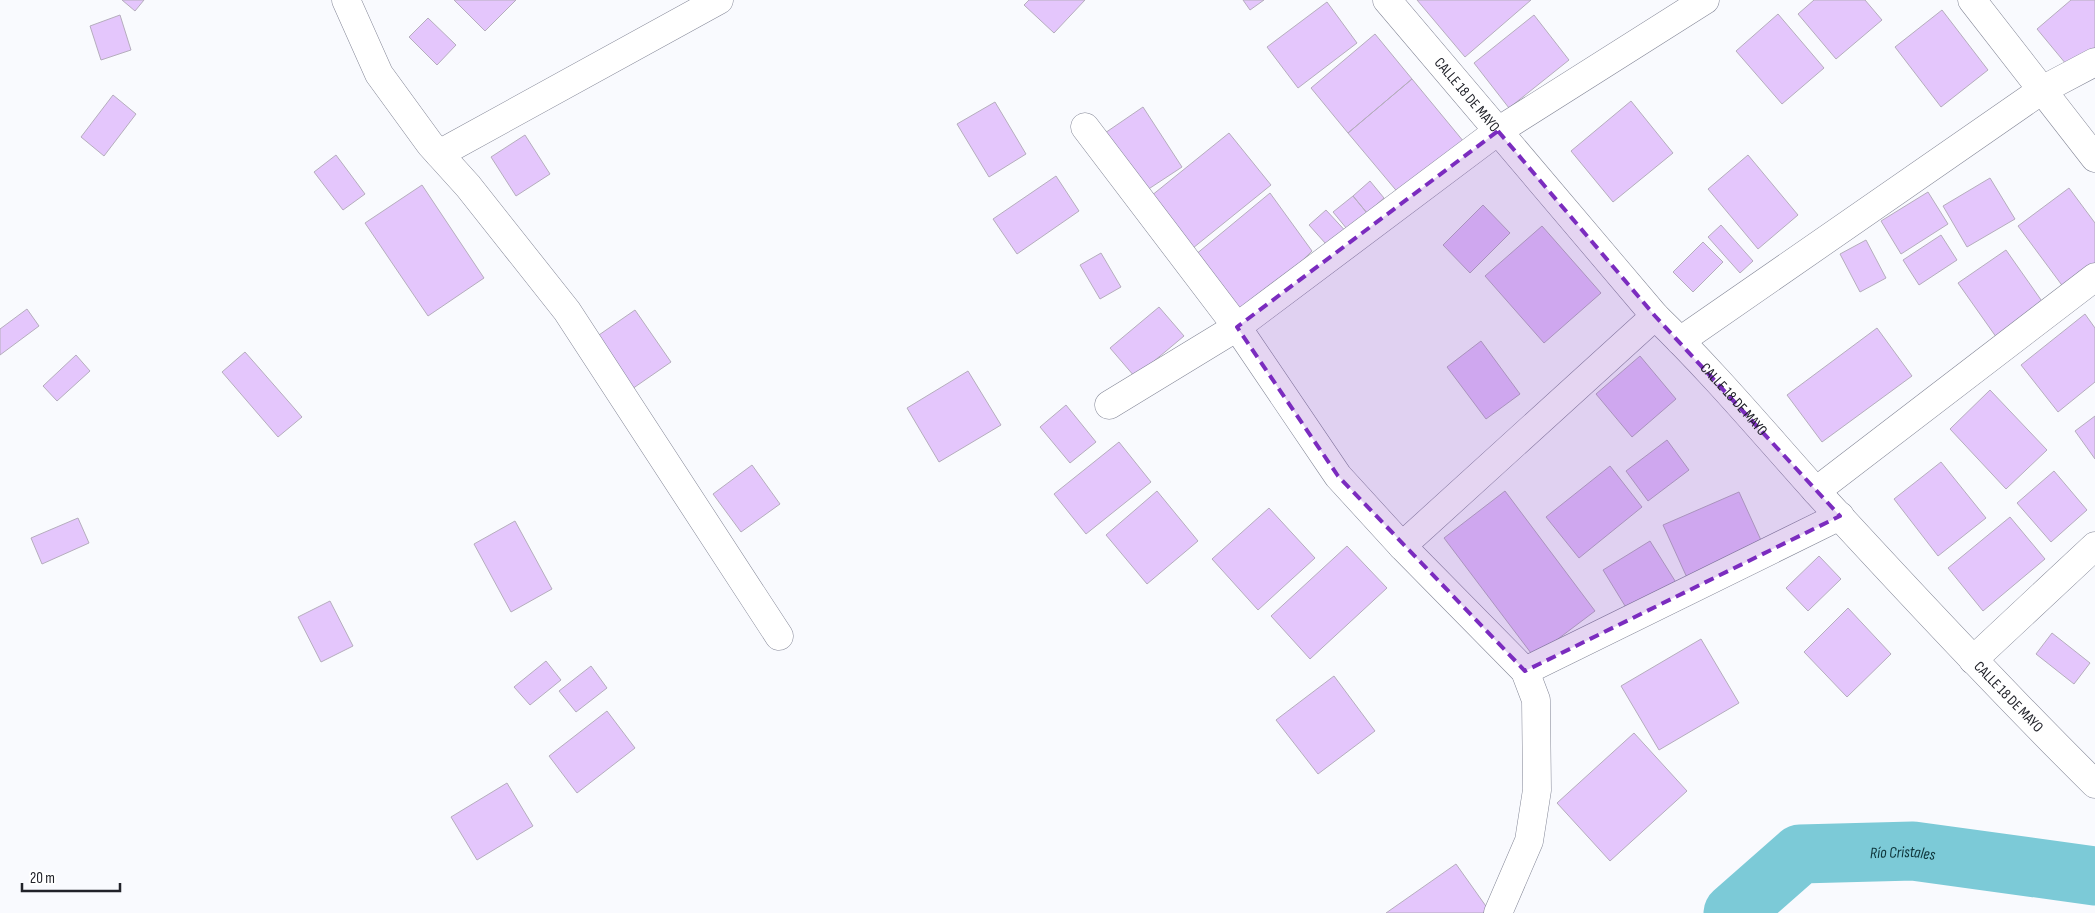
<svg xmlns="http://www.w3.org/2000/svg" width="2095" height="913" font-family="'Sofia Sans Condensed',sans-serif">
  <style>
    .lines { fill: none; stroke-linecap: round; stroke-linejoin: round }
    .river { stroke: #7ccad7; stroke-width: 59 }
    .building { fill: #e4c6fc; stroke: #b5adbd }
    .street-casing { stroke: #838696; stroke-width: 29 }
    .street { stroke: #fff; stroke-width: 28 }
    .marked { fill: #7b2cbf; fill-opacity: 0.2; stroke: #7b2cbf; stroke-width: 4; stroke-dasharray: 10 6; stroke-linejoin: round }
    .labels { text-anchor: middle; stroke-width: 5; stroke-linejoin: round; paint-order: stroke }
    .street-label { font-size: 15px; fill: #212229; stroke: #fff }
    .water-label { font-size: 16px; font-style: italic; fill: #0e343a; stroke: #fff }
  </style>
  <rect width="100%" height="100%" fill="#f9fafe"/>
  <g class="lines">
    <path class="river" id="s1" d="M1733,913L1800,854L1913,851L2095,876"/>
  </g>
  <path class="building" d="M122,0H144L135,11Z
    M454,0H516L485,31Z
    M1029,0H1085L1054,33L1024,5Z
    M1243,0H1264L1250,10Z
    M1417,0H1531L1465,57Z
    M1814,0H1865L1882,20L1836,59L1798,14Z
    M2071,0H2095V50L2071,70L2037,29Z
    M1327,2L1357,43L1298,88L1267,47Z
    M1942,10L1988,70L1941,107L1895,47Z
    M1778,14L1824,68L1782,104L1736,51Z
    M120,15L131,50L101,60L90,26Z
    M1534,15L1569,60L1509,108L1474,63Z
    M428,18L456,45L437,65L409,37Z
    M1375,34L1412,79L1348,133L1311,88Z
    M1412,79L1464,142L1400,195L1348,133Z
    M113,95L136,114L104,156L81,137Z
    M1631,101L1673,153L1613,202L1571,151Z
    M995,102L1026,154L989,177L957,124Z
    M1143,107L1182,167L1141,194L1102,135Z
    M1229,133L1271,185L1193,248L1151,196Z
    M525,135L550,174L516,196L491,157Z
    M336,155L365,194L343,210L314,172Z
    M1748,155L1798,215L1758,249L1708,189Z
    M1056,176L1079,211L1017,254L993,219Z
    M1990,178L2015,219L1967,247L1943,206Z
    M1370,181L1384,198L1367,213L1353,196Z
    M422,185L484,278L428,316L365,223Z
    M2069,188L2095,223V265L2064,288L2018,226Z
    M1928,192L1948,224L1901,254L1881,221Z
    M1270,193L1312,251L1242,320L1189,260Z
    M1353,196L1367,213L1347,229L1333,212Z
    M1483,205L1510,233L1470,273L1443,245Z
    M1326,210L1351,237L1334,253L1309,225Z
    M1721,225L1753,261L1740,273L1708,237Z
    M1542,226L1601,293L1544,343L1485,276Z
    M1941,235L1957,260L1919,285L1903,260Z
    M1866,240L1886,278L1860,292L1840,254Z
    M1703,242L1723,262L1693,292L1673,272Z
    M2006,250L2046,307L1999,341L1958,283Z
    M1101,253L1121,287L1100,299L1080,265Z
    M1159,307L1184,336L1135,377L1110,348Z
    M27,309L39,326L0,355V329Z
    M635,310L671,362L632,389L596,337Z
    M2085,314L2095,328V382L2058,412L2021,365Z
    M1877,328L1912,376L1822,442L1787,395Z
    M1481,341L1520,394L1486,419L1447,367Z
    M245,352L302,417L278,437L222,372Z
    M76,355L90,371L57,401L43,386Z
    M1640,356L1676,399L1632,437L1596,394Z
    M968,371L1001,425L939,462L907,408Z
    M1990,390L2047,450L2006,489L1950,429Z
    M1066,405L1096,442L1070,463L1040,427Z
    M2095,416V459L2075,431Z
    M1667,440L1689,470L1648,501L1626,471Z
    M1119,442L1151,482L1086,534L1054,494Z
    M1941,462L1986,518L1938,556L1894,499Z
    M752,465L780,504L741,532L713,494Z
    M1610,466L1642,507L1579,558L1546,517Z
    M2054,471L2087,510L2051,542L2017,503Z
    M1157,491L1198,541L1147,584L1106,535Z
    M1505,491L1595,611L1534,657L1444,538Z
    M1739,492L1765,549L1689,582L1663,525Z
    M1269,508L1315,558L1258,610L1212,559Z
    M2010,517L2045,559L1983,611L1948,568Z
    M78,518L89,543L42,564L31,538Z
    M515,521L552,589L511,612L474,544Z
    M1650,541L1677,584L1630,614L1603,570Z
    M1347,546L1387,588L1310,659L1271,616Z
    M1819,556L1841,579L1808,611L1786,588Z
    M330,601L353,646L321,662L298,617Z
    M1848,608L1891,654L1847,697L1804,652Z
    M2052,633L2090,663L2074,684L2036,654Z
    M1701,639L1739,703L1659,750L1621,686Z
    M546,661L561,680L530,705L514,687Z
    M591,666L607,688L576,712L559,691Z
    M1334,676L1375,731L1318,774L1276,720Z
    M607,711L635,748L577,793L549,756Z
    M1634,733L1687,791L1610,861L1557,803Z
    M507,783L533,826L477,860L451,817Z
    M1456,864L1488,909L1483,913H1386Z"/>
  <g class="lines">
    <g class="street-casing">
      <g id="street">
        <path d="M346,0L379,74L430,144L468,186L567,311L779,636"/>
        <path id="s2" d="M1387,0L1655,316C1712,371 1763,432 1816,491C1907,590 1999,689 2095,784"/>
        <path d="M1972,0L2095,158"/>
        <path d="M1085,127L1237,327L1338,476L1402,546"/>
        <path d="M439,154L719,0"/>
        <path d="M1680,341L2042,90L2095,62"/>
        <path d="M1109,405L1237,327L1498,131L1705,0"/>
        <path d="M1816,491L2095,277"/>
        <path d="M1973,660L2095,546"/>
        <path d="M1525,671L1840,516"/>
        <path d="M1498,913L1529,841L1537,790L1536,700L1525,671L1402,546L1655,316"/>
      </g>
    </g>
    <use href="#street" class="street"/>
  </g>
  <path class="marked" d="M1498,131L1655,316L1840,516L1525,671L1338,476L1237,327Z"/>
  <g class="labels">
    <g class="street-label">
      <text dy="5" stroke="none"><textPath href="#s2" startOffset="124">CALLE 18 DE MAYO</textPath></text>
      <text dy="5" stroke="none"><textPath href="#s2" startOffset="529">CALLE 18 DE MAYO</textPath></text>
      <text dy="5" stroke="none"><textPath href="#s2" startOffset="934">CALLE 18 DE MAYO</textPath></text>
    </g>
    <g class="water-label">
      <text dy="6" stroke="none"><textPath href="#s1" startOffset="192">Río Cristales</textPath></text>
    </g>
  </g>
  <path d="M22 883v8h98v-8" fill="none" stroke="#212229" stroke-width="2.5"/>
  <text x="30" y="883" font-size="15" fill="#212229" stroke="#ffffff" stroke-width="4" paint-order="stroke">20 m</text>
</svg>
